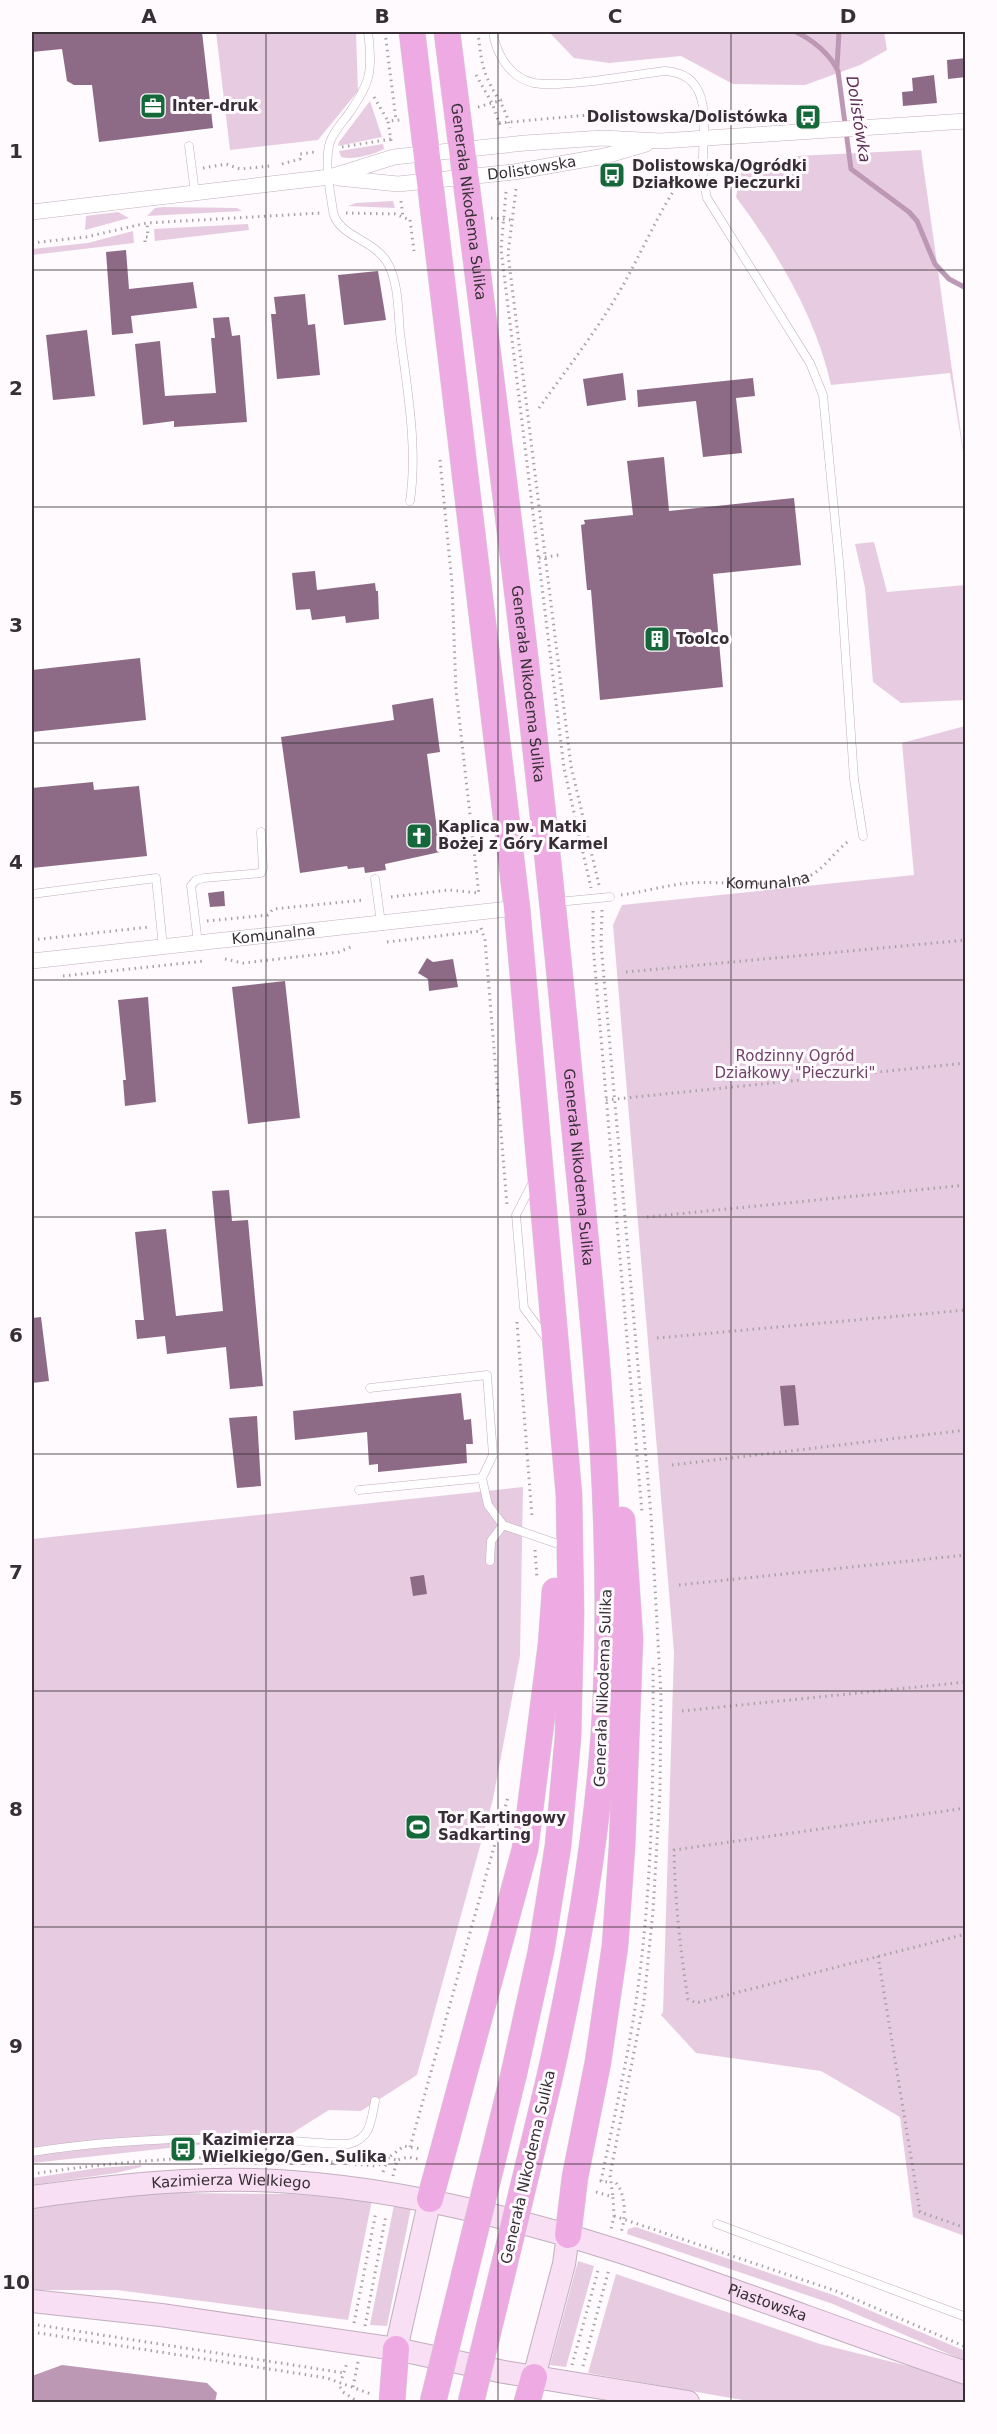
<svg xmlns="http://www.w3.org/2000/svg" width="997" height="2434" font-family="'DejaVu Sans',sans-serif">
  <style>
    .green { fill: #e7cce1 }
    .water { fill: #bc98b5 }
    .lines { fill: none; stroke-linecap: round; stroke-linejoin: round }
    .stream { stroke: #bc98b5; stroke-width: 5 }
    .building { fill: #8d6b86 }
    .service-casing { stroke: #c2aebe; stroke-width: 9 }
    .minor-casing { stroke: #c2aebe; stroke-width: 16 }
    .secondary-casing { stroke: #c2aebe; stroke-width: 24 }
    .trunk-casing { stroke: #d7d5d7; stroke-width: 27 }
    .path { stroke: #a8a2a6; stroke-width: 3; stroke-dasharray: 1.5 4.5; stroke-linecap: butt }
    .service { stroke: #fff; stroke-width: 8 }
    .minor { stroke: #fff; stroke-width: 15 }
    .secondary { stroke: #f8dff4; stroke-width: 22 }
    .trunk { stroke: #eeaae2; stroke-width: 26 }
    .trunk-bridge-casing { stroke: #d7d5d7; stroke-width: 27; stroke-linecap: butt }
    .trunk-bridge { stroke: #eeaae2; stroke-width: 26 }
    .grid { fill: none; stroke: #372f35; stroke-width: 1.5; stroke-opacity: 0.55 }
    .labels { text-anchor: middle; stroke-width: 6; stroke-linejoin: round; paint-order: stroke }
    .poi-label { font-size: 15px; font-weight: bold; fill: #372f35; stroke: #fefafd; text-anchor: start }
    .street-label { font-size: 15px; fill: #372f35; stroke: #fefafd }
    .park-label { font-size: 15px; fill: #714169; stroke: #fefafd }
    .water-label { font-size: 16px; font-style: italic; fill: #5b2c53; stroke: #fefafd }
    .neatline { fill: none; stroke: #372f35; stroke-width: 2 }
    .grid-label { font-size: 20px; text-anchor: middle; font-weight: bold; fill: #372f35 }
  </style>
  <rect width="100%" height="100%" fill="#fefafd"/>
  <path class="green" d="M216,32H356L358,91L318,140L230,150Z
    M549,32H884L887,50L860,65L805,85L733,84L681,56L609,63L574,58Z
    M370,101L382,137L338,146L339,142Z
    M383,144L384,149C372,155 354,160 341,157L339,151Z
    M921,150L965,462V463L950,373L831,385C816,317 777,252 736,197L741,172L777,169L796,156Z
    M393,201L395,208L348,206L356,203Z
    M163,207L237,208L242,211L147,216L155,208Z
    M118,212L129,218L85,230L86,216Z
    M248,224L249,230L155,241L154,229Z
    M133,231L134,243L32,255V249L88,243Z
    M874,542L887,592L965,585V700L901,703L873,682L865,588L855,544Z
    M965,726V2236L913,2217L900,2117L821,2071L696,2053L661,2015L663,2012L674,1652L613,925L622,905L914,875L902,743Z
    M523,1487L520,1656L493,1799L417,2075L361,2111L329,2110L289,2135L32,2163V1539Z
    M141,2165V2167L116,2173L32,2185V2178L98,2168Z
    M176,2193L290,2194L372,2200L348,2320L117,2290H32V2208L121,2195Z
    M394,2205L411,2208L387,2326L370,2325Z
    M636,2227L836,2296L965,2351V2361L833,2304L627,2234L628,2229Z
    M578,2261L594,2266L566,2367L550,2365Z
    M616,2274L820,2344L945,2375L965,2383V2402H754L588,2373Z"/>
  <path class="water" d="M62,2365L207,2383L217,2393L215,2402H32V2376Z"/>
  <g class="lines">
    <path class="stream" d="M796,32C813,40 830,54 838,71L851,169L909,212L917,221L935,264L949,279L966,288
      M837,67L839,32"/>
  </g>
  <path class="building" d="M32,32H202L213,128L99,142L92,85H74L67,81L62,49L32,52Z
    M966,58V77L948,79L947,60Z
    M934,75L937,103L903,106L902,92L913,91L912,78Z
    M126,250L129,289L193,282L197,308L131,316L133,333L112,335L106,252Z
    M378,271L386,320L344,325L338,275Z
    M305,294L308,325L315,324L320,375L277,379L271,314H276L274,297Z
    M229,317L232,336L240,335L247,422L174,427V421L143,425L135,344L160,341L165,396L216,393L211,338H215L213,318Z
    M87,330L95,396L53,400L46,335Z
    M623,373L626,400L587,406L583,379Z
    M753,378L755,396L736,398L742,453L703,457L696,401L638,407L637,390Z
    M664,457L669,511L794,498L801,565L713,574L723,687L600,700L591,590H587L581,525L585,524L584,520L633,515L627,461Z
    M315,571L317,590L375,583L376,591H378L379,619L346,623L345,616L312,620L310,609L296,610L292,573Z
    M140,658L146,720L32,732V670Z
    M433,698L440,752L427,754L440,852L385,864L386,870L365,873L364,867L348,869L347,866L300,873L281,737L394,720L392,705Z
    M93,782L94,790L139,786L147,856L32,868V788Z
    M224,891L225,906L210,907L208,893Z
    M427,958L433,962L453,959L458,987L429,991L428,979L418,973Z
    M285,981L300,1118L248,1124L232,987Z
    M148,997L156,1102L125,1106L123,1080H126L118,1000Z
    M229,1190L232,1221L248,1220L263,1386L230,1389L226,1347L167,1354L165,1336L137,1339L135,1320H144L135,1232L166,1229L176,1316L223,1311L212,1191Z
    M41,1317L49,1381L32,1383V1318Z
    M795,1385L799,1425L784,1426L780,1386Z
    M461,1393L464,1420L471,1419L473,1444H466L467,1463L378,1472V1464L369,1465L367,1432L295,1440L293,1411Z
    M257,1416L261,1486L237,1488L229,1418Z
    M424,1575L427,1594L413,1596L410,1577Z"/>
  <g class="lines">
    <g class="service-casing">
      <path id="service" d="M368,32C373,71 371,83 347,116C341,124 333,133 330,142C324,162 330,191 333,211C337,236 373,239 387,262C399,283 398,311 400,333C407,388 418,447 410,501
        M493,32C496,54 510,78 534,83C565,88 632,75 665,71C718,74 701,135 703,170C703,180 705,189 707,198L810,363L823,395L840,572L854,779L863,836
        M189,146L195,193
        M375,879L381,923
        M32,894L156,878L163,947
        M557,902L610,897
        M198,943L191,886L196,880L204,878L261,873L263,868L261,832
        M533,1182L516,1215L524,1308L546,1338
        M370,1388L487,1375L493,1455L482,1478L488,1505L503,1525L555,1543
        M359,1490L482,1478
        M490,1561L491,1541L503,1525
        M32,2152C106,2140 186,2137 262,2139C291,2140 320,2144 349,2144C371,2138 371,2121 375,2101
        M717,2224L966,2317"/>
    </g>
    <g class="minor-casing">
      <g id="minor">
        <path id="s2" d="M338,178L398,184L514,172L605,156L646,144"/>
        <path d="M32,212L330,177L394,157L525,143L603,138L661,141L966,121"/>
        <path id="s3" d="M32,961L517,908"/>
      </g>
    </g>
    <g class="secondary-casing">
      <g id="secondary">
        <path id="s4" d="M32,2197C118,2185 205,2175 292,2182C527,2199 744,2299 966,2373"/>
        <path d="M32,2301L161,2315L396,2349L504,2372L688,2402"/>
        <path d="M396,2349L430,2199"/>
        <path d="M534,2377L564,2264L568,2235"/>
      </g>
    </g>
    <g class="trunk-casing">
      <g id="trunk">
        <path d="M412,32L517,908L569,1495L571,1613L568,1737L558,1846L541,1951L514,2073"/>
        <path id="s5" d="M447,32C490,371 535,710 567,1050C588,1276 619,1505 604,1732C596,1850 575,1965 549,2080"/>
        <path d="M430,2199L525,1849L551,1645L555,1591"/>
        <path d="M568,2235L575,2177L598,2062L615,1946L622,1847L630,1639L622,1520"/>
        <path d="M392,2402L396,2349"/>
        <path d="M527,2402L534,2377"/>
      </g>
    </g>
    <g class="path">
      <path d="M385,32L396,120"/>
      <path d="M478,32C480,49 481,66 489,82C498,101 505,105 510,128"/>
      <path d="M476,75L492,103L500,125"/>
      <path d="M374,97L388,121"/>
      <path d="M478,107L502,100"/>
      <path d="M499,123L622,112H690"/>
      <path d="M391,141L388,121L400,120"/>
      <path d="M342,147L391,139"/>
      <path d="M282,164L300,159V154L315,152"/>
      <path d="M203,168L226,164L240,169L270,166"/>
      <path d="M516,189L508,254L571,766L599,885"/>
      <path d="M506,192L501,249L564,768L591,888"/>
      <path d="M401,201L403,218"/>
      <path d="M346,213L395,214L410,220"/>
      <path d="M491,218L511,220"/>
      <path d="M410,220L414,251"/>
      <path d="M145,242V237H148L147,223"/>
      <path d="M32,243L86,237L147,223L321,213"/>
      <path d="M539,408C569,366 602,324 627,278C645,245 659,212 680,181"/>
      <path d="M440,460L452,584L456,690L479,895"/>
      <path d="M539,558L559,555"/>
      <path id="s1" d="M621,895C644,892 666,885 689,883C719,880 788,891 813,874C827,865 836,850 850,840"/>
      <path d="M391,897L449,890L479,893"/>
      <path d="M602,910L601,944L651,1515L661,1696L660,1791L653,1911L644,2001L610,2175L613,2197"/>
      <path d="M593,911V945L642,1512"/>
      <path d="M207,921L268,915L273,909L364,900"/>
      <path d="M481,928L485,940L507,1205"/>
      <path d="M32,940L149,927"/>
      <path d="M387,942L481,931"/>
      <path d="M225,959L243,963L339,952L353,946"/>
      <path d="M626,972L966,940"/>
      <path d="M63,976L205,961"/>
      <path d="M606,1100L966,1063"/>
      <path d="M647,1217L966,1185"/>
      <path d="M517,1322L532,1517"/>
      <path d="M657,1338L966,1310"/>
      <path d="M672,1465L966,1430"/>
      <path d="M535,1550L537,1579"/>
      <path d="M679,1585L966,1555"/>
      <path d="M682,1711L966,1682"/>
      <path d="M966,1808L674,1850C675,1900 680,1949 688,1999L696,2003L966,1934"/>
      <path d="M878,1956L920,2212L966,2228"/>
      <path d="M410,2147L508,1797"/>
      <path d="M383,2172L388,2158L404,2146L421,2149"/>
      <path d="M32,2174C107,2163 182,2156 259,2157C298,2158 338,2163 377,2166L388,2158L397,2160"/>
      <path d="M393,2176L397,2160L408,2157L418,2159"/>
      <path d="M607,2182L601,2181C613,2122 627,2062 636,2002C652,1891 654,1777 653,1665"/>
      <path d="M616,2183C626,2194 626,2219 621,2232"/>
      <path d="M596,2192L613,2197L614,2216L611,2229"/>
      <path d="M614,2216L836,2291L966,2347"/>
      <path d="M354,2323L376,2212"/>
      <path d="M32,2324L344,2373"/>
      <path d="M365,2326L386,2215"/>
      <path d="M32,2332L327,2378L371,2394"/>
      <path d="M572,2365L599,2267"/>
      <path d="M583,2366L609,2269"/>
      <path d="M342,2378L347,2363"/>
      <path d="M340,2387L343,2392L358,2402"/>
      <path d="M353,2387L358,2362"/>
    </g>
    <use href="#service" class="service"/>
    <use href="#minor" class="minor"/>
    <use href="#secondary" class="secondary"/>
    <use href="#trunk" class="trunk"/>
    <g class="trunk-bridge-casing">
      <path id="trunk-bridge" d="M433,2402L514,2073
        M471,2402L549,2080"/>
    </g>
    <use href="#trunk-bridge" class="trunk-bridge"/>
  </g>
  <path class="grid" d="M266,32V2402M498,32V2402M731,32V2402M32,270H966M32,507H966M32,743H966M32,980H966M32,1217H966M32,1454H966M32,1691H966M32,1927H966M32,2164H966"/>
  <defs>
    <g id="office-square" transform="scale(1.35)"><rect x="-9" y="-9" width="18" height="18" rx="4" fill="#156839" stroke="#fefafd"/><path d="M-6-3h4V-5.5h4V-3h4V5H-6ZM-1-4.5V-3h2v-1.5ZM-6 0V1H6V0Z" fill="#fff"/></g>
    <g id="bus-square" transform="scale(1.35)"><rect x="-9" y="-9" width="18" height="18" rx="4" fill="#156839" stroke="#fefafd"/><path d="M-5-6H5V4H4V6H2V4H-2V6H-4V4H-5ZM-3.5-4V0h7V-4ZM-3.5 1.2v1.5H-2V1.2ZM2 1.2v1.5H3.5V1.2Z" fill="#fff"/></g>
    <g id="building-square" transform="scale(1.35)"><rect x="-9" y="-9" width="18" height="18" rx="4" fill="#156839" stroke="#fefafd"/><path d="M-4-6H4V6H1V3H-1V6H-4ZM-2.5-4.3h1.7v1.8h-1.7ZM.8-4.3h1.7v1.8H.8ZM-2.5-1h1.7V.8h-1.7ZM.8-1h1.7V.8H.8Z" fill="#fff"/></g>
    <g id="church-square" transform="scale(1.35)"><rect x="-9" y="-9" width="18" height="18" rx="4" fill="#156839" stroke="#fefafd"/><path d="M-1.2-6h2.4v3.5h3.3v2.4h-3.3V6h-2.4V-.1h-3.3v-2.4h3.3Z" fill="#fff"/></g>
    <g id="stadium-square" transform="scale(1.35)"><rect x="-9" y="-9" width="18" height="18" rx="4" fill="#156839" stroke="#fefafd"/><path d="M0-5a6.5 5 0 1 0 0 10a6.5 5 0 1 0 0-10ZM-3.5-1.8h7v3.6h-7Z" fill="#fff"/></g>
  </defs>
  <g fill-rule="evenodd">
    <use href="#office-square" x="153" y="106"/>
    <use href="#bus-square" x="808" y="117"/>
    <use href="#bus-square" x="612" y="175"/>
    <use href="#building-square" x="657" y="639"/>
    <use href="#church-square" x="419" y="836"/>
    <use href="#stadium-square" x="418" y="1827"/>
    <use href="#bus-square" x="183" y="2149"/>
  </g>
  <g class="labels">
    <g class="poi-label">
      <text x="172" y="111">Inter-druk</text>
      <text x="788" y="122" text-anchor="end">Dolistowska/Dolistówka</text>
      <text x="632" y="171">Dolistowska/Ogródki<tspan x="632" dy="17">Działkowe Pieczurki</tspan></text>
      <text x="676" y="644">Toolco</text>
      <text x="438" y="832">Kaplica pw. Matki<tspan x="438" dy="17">Bożej z Góry Karmel</tspan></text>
      <text x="438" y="1823">Tor Kartingowy<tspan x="438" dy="17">Sadkarting</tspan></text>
      <text x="202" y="2145">Kazimierza<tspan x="202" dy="17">Wielkiego/Gen. Sulika</tspan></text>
    </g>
    <g class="street-label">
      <text dy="5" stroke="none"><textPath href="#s2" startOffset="195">Dolistowska</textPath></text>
      <text dy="5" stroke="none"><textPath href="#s5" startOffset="171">Generała Nikodema Sulika</textPath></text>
      <text dy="5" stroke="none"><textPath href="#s5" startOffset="657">Generała Nikodema Sulika</textPath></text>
      <text dy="5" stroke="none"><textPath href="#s1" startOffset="148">Komunalna</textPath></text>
      <text dy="5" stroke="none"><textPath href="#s3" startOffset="243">Komunalna</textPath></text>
      <text dy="5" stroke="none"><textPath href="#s5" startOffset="1143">Generała Nikodema Sulika</textPath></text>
      <text transform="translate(603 1688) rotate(-88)" y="5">Generała Nikodema Sulika</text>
      <text transform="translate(528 2167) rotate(-77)" y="5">Generała Nikodema Sulika</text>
      <text dy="5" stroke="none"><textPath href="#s4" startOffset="200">Kazimierza Wielkiego</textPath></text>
      <text dy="5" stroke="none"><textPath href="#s4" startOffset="753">Piastowska</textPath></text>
    </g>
    <g class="park-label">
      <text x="795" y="1061">Rodzinny Ogród<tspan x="795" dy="17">Działkowy "Pieczurki"</tspan></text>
    </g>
    <g class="water-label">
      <text transform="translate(859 119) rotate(81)" y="6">Dolistówka</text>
    </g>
  </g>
  <rect width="997" height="2434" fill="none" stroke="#fefafd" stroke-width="66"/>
  <rect x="33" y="33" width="931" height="2368" class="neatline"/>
  <g class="grid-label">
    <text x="149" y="23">A</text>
    <text x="382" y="23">B</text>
    <text x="615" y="23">C</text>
    <text x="848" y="23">D</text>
    <text x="16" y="158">1</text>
    <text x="16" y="395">2</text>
    <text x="16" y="632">3</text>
    <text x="16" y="869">4</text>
    <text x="16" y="1105">5</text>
    <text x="16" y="1342">6</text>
    <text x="16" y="1579">7</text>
    <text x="16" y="1816">8</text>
    <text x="16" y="2053">9</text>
    <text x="16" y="2289">10</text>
  </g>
</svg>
